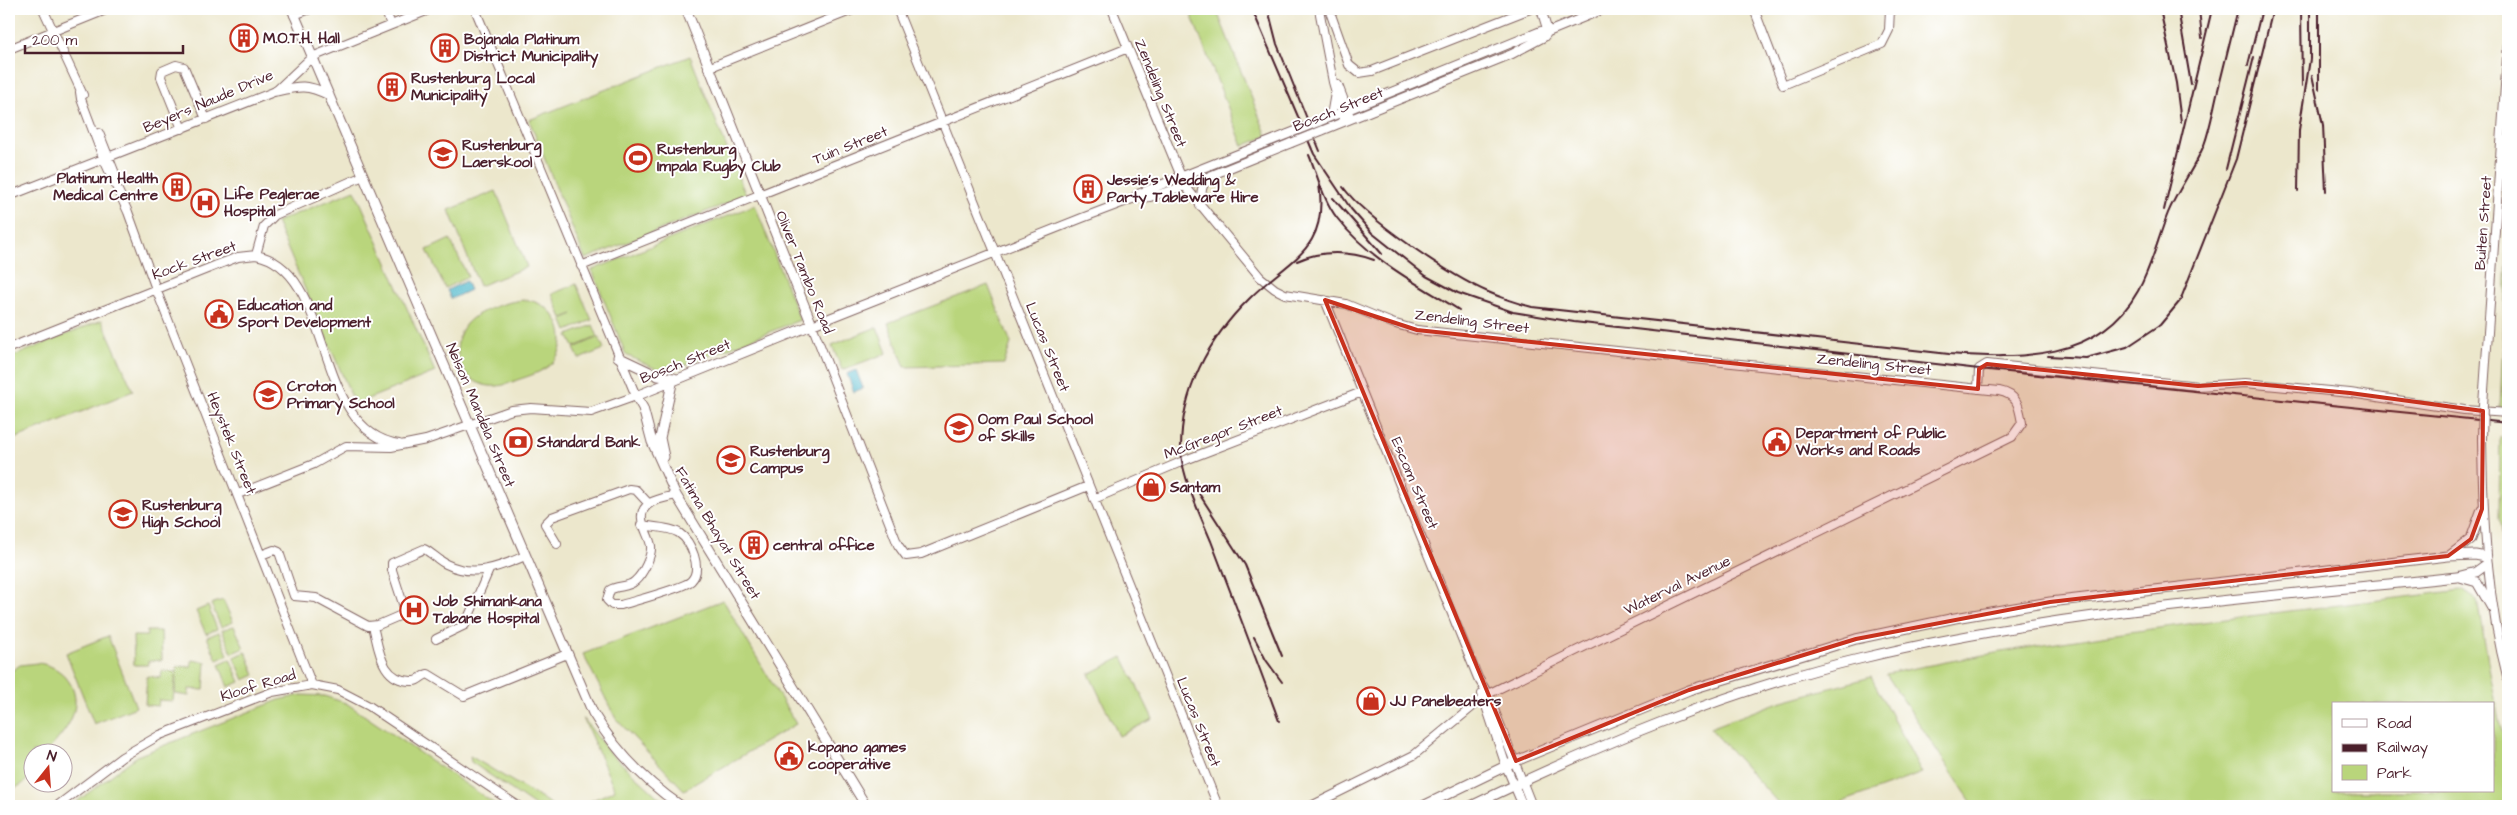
<svg xmlns="http://www.w3.org/2000/svg" width="2517" height="815" font-family="'Architects Daughter',sans-serif">
  <style>
    .green { fill: #b9d57b; stroke: #827a53; fill-rule: evenodd }
    .water { fill: #4cb7ca; stroke: #4b6b7a }
    .lines { fill: none; stroke-linecap: round; stroke-linejoin: round }
    .minor-casing { stroke: #836563; stroke-width: 10 }
    .major-casing { stroke: #836563; stroke-width: 11 }
    .minor { stroke: #fff; stroke-width: 8 }
    .major { stroke: #fff; stroke-width: 9 }
    .rail { stroke: #4a1f2b; stroke-width: 2 }
    .minor-bridge-casing { stroke: #836563; stroke-width: 10; stroke-linecap: butt }
    .minor-bridge { stroke: #fff; stroke-width: 8 }
    .marked { fill: #c8321e; fill-opacity: 0.2; stroke: #c8321e; stroke-width: 4; stroke-linejoin: round }
    .labels { text-anchor: middle; stroke-width: 4; stroke-linejoin: round; paint-order: stroke }
    .poi-label { font-size: 15px; font-weight: bold; fill: #4a1f2b; stroke: #fff; text-anchor: start }
    .street-label { font-size: 15px; fill: #4a1f2b; stroke: #fff }
  </style>
  <rect width="100%" height="100%" fill="#fff"/>
  <filter id="ink" filterUnits="userSpaceOnUse"><feTurbulence type="fractalNoise" baseFrequency=".02" numOctaves="2"/><feDisplacementMap in="SourceGraphic" scale="10" xChannelSelector="R" yChannelSelector="G"/><feConvolveMatrix kernelMatrix="1 2 1 2 8 2 1 2 1" color-interpolation-filters="sRGB"/></filter>
  <filter id="wash" filterUnits="userSpaceOnUse"><feTurbulence type="fractalNoise" baseFrequency=".0096" numOctaves="4" result="noise"/><feDisplacementMap in="SourceGraphic" scale="20" xChannelSelector="R" yChannelSelector="G"/><feGaussianBlur stdDeviation="1.12" result="paint"/><feColorMatrix in="noise" values="0 0 0 0 0 0 0 0 0 0 0 0 0 0 0 0 0 1.4 0 .05"/><feComposite in="paint" operator="in"/></filter>
  <g filter="url(#wash)">
    <rect width="100%" height="100%" fill="#ece7cc"/>
    <path class="green" d="M1189,9H1216L1267,136L1243,146Z
      M690,56L746,196L585,259L529,120Z
      M355,190L435,372L355,404L276,222Z
      M496,191L527,267L479,286L449,210Z
      M755,205L800,320L665,373L626,355L592,270Z
      M2508,235V409L2500,408Z
      M450,239L468,277L445,288L427,250Z
      M576,284L592,320L567,331L562,319L573,314L562,318L552,294Z
      M988,285L1011,343L1004,364L905,367L888,323Z
      M527,300C557,304 574,340 552,363C543,372 529,376 517,380C506,385 496,388 484,385C457,377 449,343 467,323C479,310 510,300 527,300Z
      M102,320L133,391L14,439L9,428V358Z
      M593,325L598,337L574,347L568,335Z
      M877,327L887,353L842,370L832,345Z
      M599,337L604,349L579,359L574,348Z
      M2500,437L2508,438V583L2499,517Z
      M2462,590L2477,600L2499,722L2508,746V806H1974L1886,674C2076,634 2270,614 2462,590ZM2333,704H2493V791H2333Z
      M223,600L233,622L221,627L211,604Z
      M723,600L796,724L684,790L616,719L583,654Z
      M208,606L217,629L206,634L196,611Z
      M234,626L244,648L232,653L222,630Z
      M147,631H161L162,660L148,661V665H134L133,636H147Z
      M219,632L228,655L217,660L207,637Z
      M108,636L136,707L94,724L66,653Z
      M246,652L255,675L244,680L234,657Z
      M1123,657L1153,719L1119,736L1089,674Z
      M230,659L240,682L228,687L219,664Z
      M192,660L206,662L204,690L189,689V696L175,694L177,666L191,667Z
      M37,663C63,665 83,690 72,717C67,730 56,741 47,752H32C32,774 31,783 9,790V673L20,665Z
      M162,671L176,672L173,701L159,700L158,706L145,705L147,676L161,678Z
      M1871,677L1922,773L1831,806H1781L1710,728L1779,702Z
      M301,695L324,696L346,703L498,806H71L137,756L279,700Z
      M583,718L609,752L668,806H579L615,790Z
      M470,756L554,806H535L471,762Z"/>
    <path class="water" d="M466,281L470,290L451,299L447,290Z
      M856,370L863,388L854,392L847,374Z"/>
  </g>
  <g filter="url(#ink)">
    <g class="lines">
      <g class="minor-casing">
        <path id="minor" d="M43,9L83,95
          M385,9L391,25
          M897,9L1218,806
          M1112,9L1185,186L1260,277L1275,289L1285,294L1346,304L1392,323L1417,330L1999,391C2018,395 2019,406 2022,423L2012,437L1488,694L1414,755L1311,806
          M1319,9L1333,82L1343,116
          M1329,9L1349,65L1359,73L1372,71L1530,9
          M1541,9L1548,32
          M1754,9L1783,85L1882,44L1889,30L1890,9
          M294,15L310,9
          M9,49L108,9
          M708,68L855,9
          M1338,85L1349,114
          M80,92L81,99L104,160L128,212L156,289L312,685
          M1331,116L1335,93
          M1318,122L1541,31L1548,32L1604,9
          M182,129L161,77L162,71L176,65L184,67L206,119
          M1321,131L1512,54L1544,37L1548,32
          M99,133L116,176
          M9,196L276,91L312,57L431,9
          M1132,199L1138,194L1288,134
          M1200,206L1202,189L1206,178
          M256,255C336,270 311,431 399,444
          M581,266L1128,48
          M1325,300L1478,678L1488,694L1532,806
          M9,348L217,265L238,257L256,255L264,226L275,215L363,176
          M1978,389L1979,369L1987,364L2198,386L2245,383L2350,393L2464,410L2508,413
          M2483,405L2508,42
          M2482,439C2483,521 2487,601 2508,680
          M1088,486L921,554L906,556L898,545L812,325L1082,218L1132,199L1150,197L1185,186L1291,143
          M238,494L314,464L346,446L391,447L426,440L512,410L531,408L591,412L636,396L475,9
          M1094,499L1188,459L1362,392
          M641,525C652,527 670,527 679,533C691,541 703,569 691,581C684,588 634,601 621,605H612L607,600L610,590C618,585 628,588 635,581C643,574 652,556 651,546C649,532 632,515 650,503C657,499 668,497 676,495
          M557,544L545,524L552,517L629,489L636,490L649,504
          M261,555L274,550L279,552L294,596L316,598L368,626L378,625L406,613L392,570V563L424,549C432,553 438,560 446,564C474,578 499,567 525,556
          M373,626C379,649 381,683 414,681C419,681 422,675 428,674L464,696L567,654
          M436,639L465,625L489,570
          M1482,694L1506,766L1523,806
          M57,806L122,757L160,735L272,692L312,685L338,690L369,706L518,806"/>
      </g>
      <g class="major-casing">
        <path id="major" d="M292,9L593,713C615,750 646,782 681,806
          M686,9L812,325L636,396L643,408L652,442L676,495L866,806
          M276,91C299,86 307,84 329,95
          M618,357L658,376L674,378
          M664,457L660,438L673,379
          M2449,556L2471,539L2482,509
          M2460,577L2477,582L2492,608
          M1423,806L1516,761L1689,690L1856,639L1955,618L2050,602L2448,556L2475,555L2486,557
          M1471,806C1596,746 1727,690 1863,658C2058,611 2259,598 2457,577L2476,572L2487,564"/>
      </g>
      <use href="#minor" class="minor"/>
      <use href="#major" class="major"/>
      <path class="rail" d="M1252,9L1314,154L1351,209L1372,233L1426,276L1458,293L1513,312L1574,322L1979,369L2508,423
        M1268,9L1277,44L1320,151
        M2160,9L2176,83L2181,122
        M2178,9L2191,84
        M2199,9L2202,38
        M2301,9L2302,86
        M2319,9V89
        M2248,65L2262,9
        M2312,75L2323,125L2326,191
        M1309,155C1318,176 1323,200 1337,218C1369,259 1416,283 1459,310
        M2226,169L2254,57
        M1343,187C1366,219 1451,276 1488,292C1502,298 1517,303 1532,307L1949,354C2019,359 2099,361 2138,291C2152,266 2158,238 2168,213C2178,189 2194,169 2204,145C2210,129 2213,111 2217,94C2224,65 2231,37 2238,9
        M2298,191L2299,130L2310,59V9
        M1333,198L1382,254
        M2164,210L2212,9
        M1297,261C1321,250 1350,251 1374,260
        M2048,356L2086,358L2127,347L2160,325L2180,301L2236,159L2273,9
        M1198,492L1245,565L1282,656
        M1254,637L1266,660L1282,682
        M1279,721C1257,661 1234,601 1211,541C1201,517 1182,477 1181,452C1180,392 1208,339 1250,298C1290,258 1329,251 1319,184"/>
      <g class="minor-bridge-casing">
        <path id="minor-bridge" d="M1288,134L1318,122
          M1291,143L1321,131
          M2482,439L2483,405"/>
      </g>
      <use href="#minor-bridge" class="minor-bridge"/>
    </g>
  </g>
  <path class="marked" d="M1325,300L1417,330L1978,389L1979,369L1987,364L2198,386L2245,383L2350,393L2483,411L2482,509L2471,539L2448,556L2050,602L1856,639L1689,690L1516,761Z"/>
  <defs>
    <g id="building-ring" transform="scale(1.4375)"><circle r="9.5" fill="#fff" stroke="#c8321e" stroke-width="1.5"/><path d="M-4-6H4V6H1V3H-1V6H-4ZM-2.5-4.3h1.7v1.8h-1.7ZM.8-4.3h1.7v1.8H.8ZM-2.5-1h1.7V.8h-1.7ZM.8-1h1.7V.8H.8Z" fill="#c8321e"/></g>
    <g id="school-ring" transform="scale(1.4375)"><circle r="9.5" fill="#fff" stroke="#c8321e" stroke-width="1.5"/><path d="M0-5L7-2L0 1L-7-2ZM-4 1L0 2.5L4 1V4Q0 6-4 4Z" fill="#c8321e"/></g>
    <g id="stadium-ring" transform="scale(1.4375)"><circle r="9.5" fill="#fff" stroke="#c8321e" stroke-width="1.5"/><path d="M0-5a6.5 5 0 1 0 0 10a6.5 5 0 1 0 0-10ZM-3.5-1.8h7v3.6h-7Z" fill="#c8321e"/></g>
    <g id="hospital-ring" transform="scale(1.4375)"><circle r="9.5" fill="#fff" stroke="#c8321e" stroke-width="1.5"/><path d="M-5-5h3v3.5h4V-5h3V5h-3V1.5h-4V5h-3Z" fill="#c8321e"/></g>
    <g id="civic-ring" transform="scale(1.4375)"><circle r="9.5" fill="#fff" stroke="#c8321e" stroke-width="1.5"/><path d="M-.6-6.5H3V-4.5H.6V-3L4-1V1h2V6H-6V1h2V-1L-.6-3ZM-1.2 2.5V6h2.4V2.5Z" fill="#c8321e"/></g>
    <g id="bank-ring" transform="scale(1.4375)"><circle r="9.5" fill="#fff" stroke="#c8321e" stroke-width="1.5"/><path d="M-6-4H6V4H-6ZM0-2.3a2.3 2.3 0 1 0 0 4.6a2.3 2.3 0 1 0 0-4.6Z" fill="#c8321e"/></g>
    <g id="university-ring" transform="scale(1.4375)"><circle r="9.5" fill="#fff" stroke="#c8321e" stroke-width="1.5"/><path d="M0-5L7-2L0 1L-7-2ZM-4 1L0 2.5L4 1V4Q0 6-4 4Z" fill="#c8321e"/></g>
    <g id="shop-ring" transform="scale(1.4375)"><circle r="9.5" fill="#fff" stroke="#c8321e" stroke-width="1.5"/><path d="M-5-2.5h2.3a2.7 3.5 0 0 1 5.4 0H5L5.5 6h-11ZM-1.5-2.5h3a1.5 2.3 0 0 0-3 0Z" fill="#c8321e"/></g>
  </defs>
  <g fill-rule="evenodd">
    <use href="#building-ring" x="244" y="38"/>
    <use href="#building-ring" x="445" y="48"/>
    <use href="#building-ring" x="392" y="87"/>
    <use href="#school-ring" x="443" y="154"/>
    <use href="#stadium-ring" x="638" y="158"/>
    <use href="#building-ring" x="177" y="187"/>
    <use href="#building-ring" x="1088" y="189"/>
    <use href="#hospital-ring" x="205" y="203"/>
    <use href="#civic-ring" x="219" y="314"/>
    <use href="#school-ring" x="268" y="395"/>
    <use href="#school-ring" x="959" y="428"/>
    <use href="#bank-ring" x="518" y="442"/>
    <use href="#civic-ring" x="1777" y="442"/>
    <use href="#university-ring" x="731" y="460"/>
    <use href="#shop-ring" x="1151" y="487"/>
    <use href="#university-ring" x="123" y="514"/>
    <use href="#building-ring" x="754" y="545"/>
    <use href="#hospital-ring" x="414" y="610"/>
    <use href="#shop-ring" x="1371" y="701"/>
    <use href="#civic-ring" x="789" y="756"/>
  </g>
  <g class="labels">
    <g class="poi-label">
      <text x="263" y="43">M.O.T.H. Hall</text>
      <text x="464" y="44">Bojanala Platinum<tspan x="464" dy="17">District Municipality</tspan></text>
      <text x="411" y="83">Rustenburg Local<tspan x="411" dy="17">Municipality</tspan></text>
      <text x="462" y="150">Rustenburg<tspan x="462" dy="17">Laerskool</tspan></text>
      <text x="657" y="154">Rustenburg<tspan x="657" dy="17">Impala Rugby Club</tspan></text>
      <text x="158" y="183" text-anchor="end">Platinum Health<tspan x="158" dy="17">Medical Centre</tspan></text>
      <text x="1107" y="185">Jessie's Wedding &amp;<tspan x="1107" dy="17">Party Tableware Hire</tspan></text>
      <text x="224" y="199">Life Peglerae<tspan x="224" dy="17">Hospital</tspan></text>
      <text x="238" y="310">Education and<tspan x="238" dy="17">Sport Development</tspan></text>
      <text x="287" y="391">Croton<tspan x="287" dy="17">Primary School</tspan></text>
      <text x="978" y="424">Oom Paul School<tspan x="978" dy="17">of Skills</tspan></text>
      <text x="1796" y="438">Department of Public<tspan x="1796" dy="17">Works and Roads</tspan></text>
      <text x="537" y="447">Standard Bank</text>
      <text x="750" y="456">Rustenburg<tspan x="750" dy="17">Campus</tspan></text>
      <text x="1170" y="492">Santam</text>
      <text x="142" y="510">Rustenburg<tspan x="142" dy="17">High School</tspan></text>
      <text x="773" y="550">central office</text>
      <text x="433" y="606">Job Shimankana<tspan x="433" dy="17">Tabane Hospital</tspan></text>
      <text x="1390" y="706">JJ Panelbeaters</text>
      <text x="808" y="752">kopano games<tspan x="808" dy="17">cooperative</tspan></text>
    </g>
    <g class="street-label">
      <text transform="translate(1161 93) rotate(68)" y="5">Zendeling Street</text>
      <text transform="translate(208 101) rotate(-23)" y="5">Beyers Naude Drive</text>
      <text transform="translate(1338 109) rotate(-22)" y="5">Bosch Street</text>
      <text transform="translate(850 145) rotate(-22)" y="5">Tuin Street</text>
      <text transform="translate(2483 223) rotate(-86)" y="5">Buiten Street</text>
      <text transform="translate(194 260) rotate(-20)" y="5">Kock Street</text>
      <text transform="translate(805 272) rotate(68)" y="5">Oliver Tambo Road</text>
      <text transform="translate(1472 321) rotate(7)" y="5">Zendeling Street</text>
      <text transform="translate(1048 347) rotate(68)" y="5">Lucas Street</text>
      <text transform="translate(685 361) rotate(-22)" y="5">Bosch Street</text>
      <text transform="translate(1874 364) rotate(6)" y="5">Zendeling Street</text>
      <text transform="translate(481 415) rotate(67)" y="5">Nelson Mandela Street</text>
      <text transform="translate(1223 432) rotate(-21)" y="5">McGregor Street</text>
      <text transform="translate(232 443) rotate(68)" y="5">Heystek Street</text>
      <text transform="translate(1415 483) rotate(67)" y="5">Escom Street</text>
      <text transform="translate(718 533) rotate(59)" y="5">Fatima Bhayat Street</text>
      <text transform="translate(1677 585) rotate(-26)" y="5">Waterval Avenue</text>
      <text transform="translate(258 685) rotate(-17)" y="5">Kloof Road</text>
      <text transform="translate(1199 722) rotate(68)" y="5">Lucas Street</text>
    </g>
  </g>
  <rect width="2517" height="815" fill="none" stroke="#fff" stroke-width="30"/>
  <rect x="2332" y="702" width="162" height="90" fill="#ffffff" stroke="#b7a5aa"/>
  <rect x="2342" y="719" width="25" height="8" fill="#ffffff" stroke="#b7a5aa"/>
  <text x="2377" y="728" font-size="15" fill="#4a1f2b">Road</text>
  <rect x="2342" y="744" width="25" height="8" fill="#4a1f2b" stroke="#b7a5aa"/>
  <text x="2377" y="752" font-size="15" fill="#4a1f2b">Railway</text>
  <rect x="2342" y="765" width="25" height="15" fill="#b9d57b" stroke="#b7a5aa"/>
  <text x="2377" y="778" font-size="15" fill="#4a1f2b">Park</text>
  <g transform="translate(48 768) rotate(17)"><circle r="24" fill="#ffffff" stroke="#b7a5aa"/>
  <path d="M0-4L9 19L0 12L-9 19Z" fill="#c8321e"/>
  <text y="-8" font-size="14" font-weight="bold" text-anchor="middle" fill="#4a1f2b">N</text>
  </g>
  <path d="M25 45v8h158v-8" fill="none" stroke="#4a1f2b" stroke-width="2.5"/>
  <text x="32" y="45" font-size="15" fill="#4a1f2b" stroke="#ffffff" stroke-width="4" paint-order="stroke">200 m</text>
</svg>
